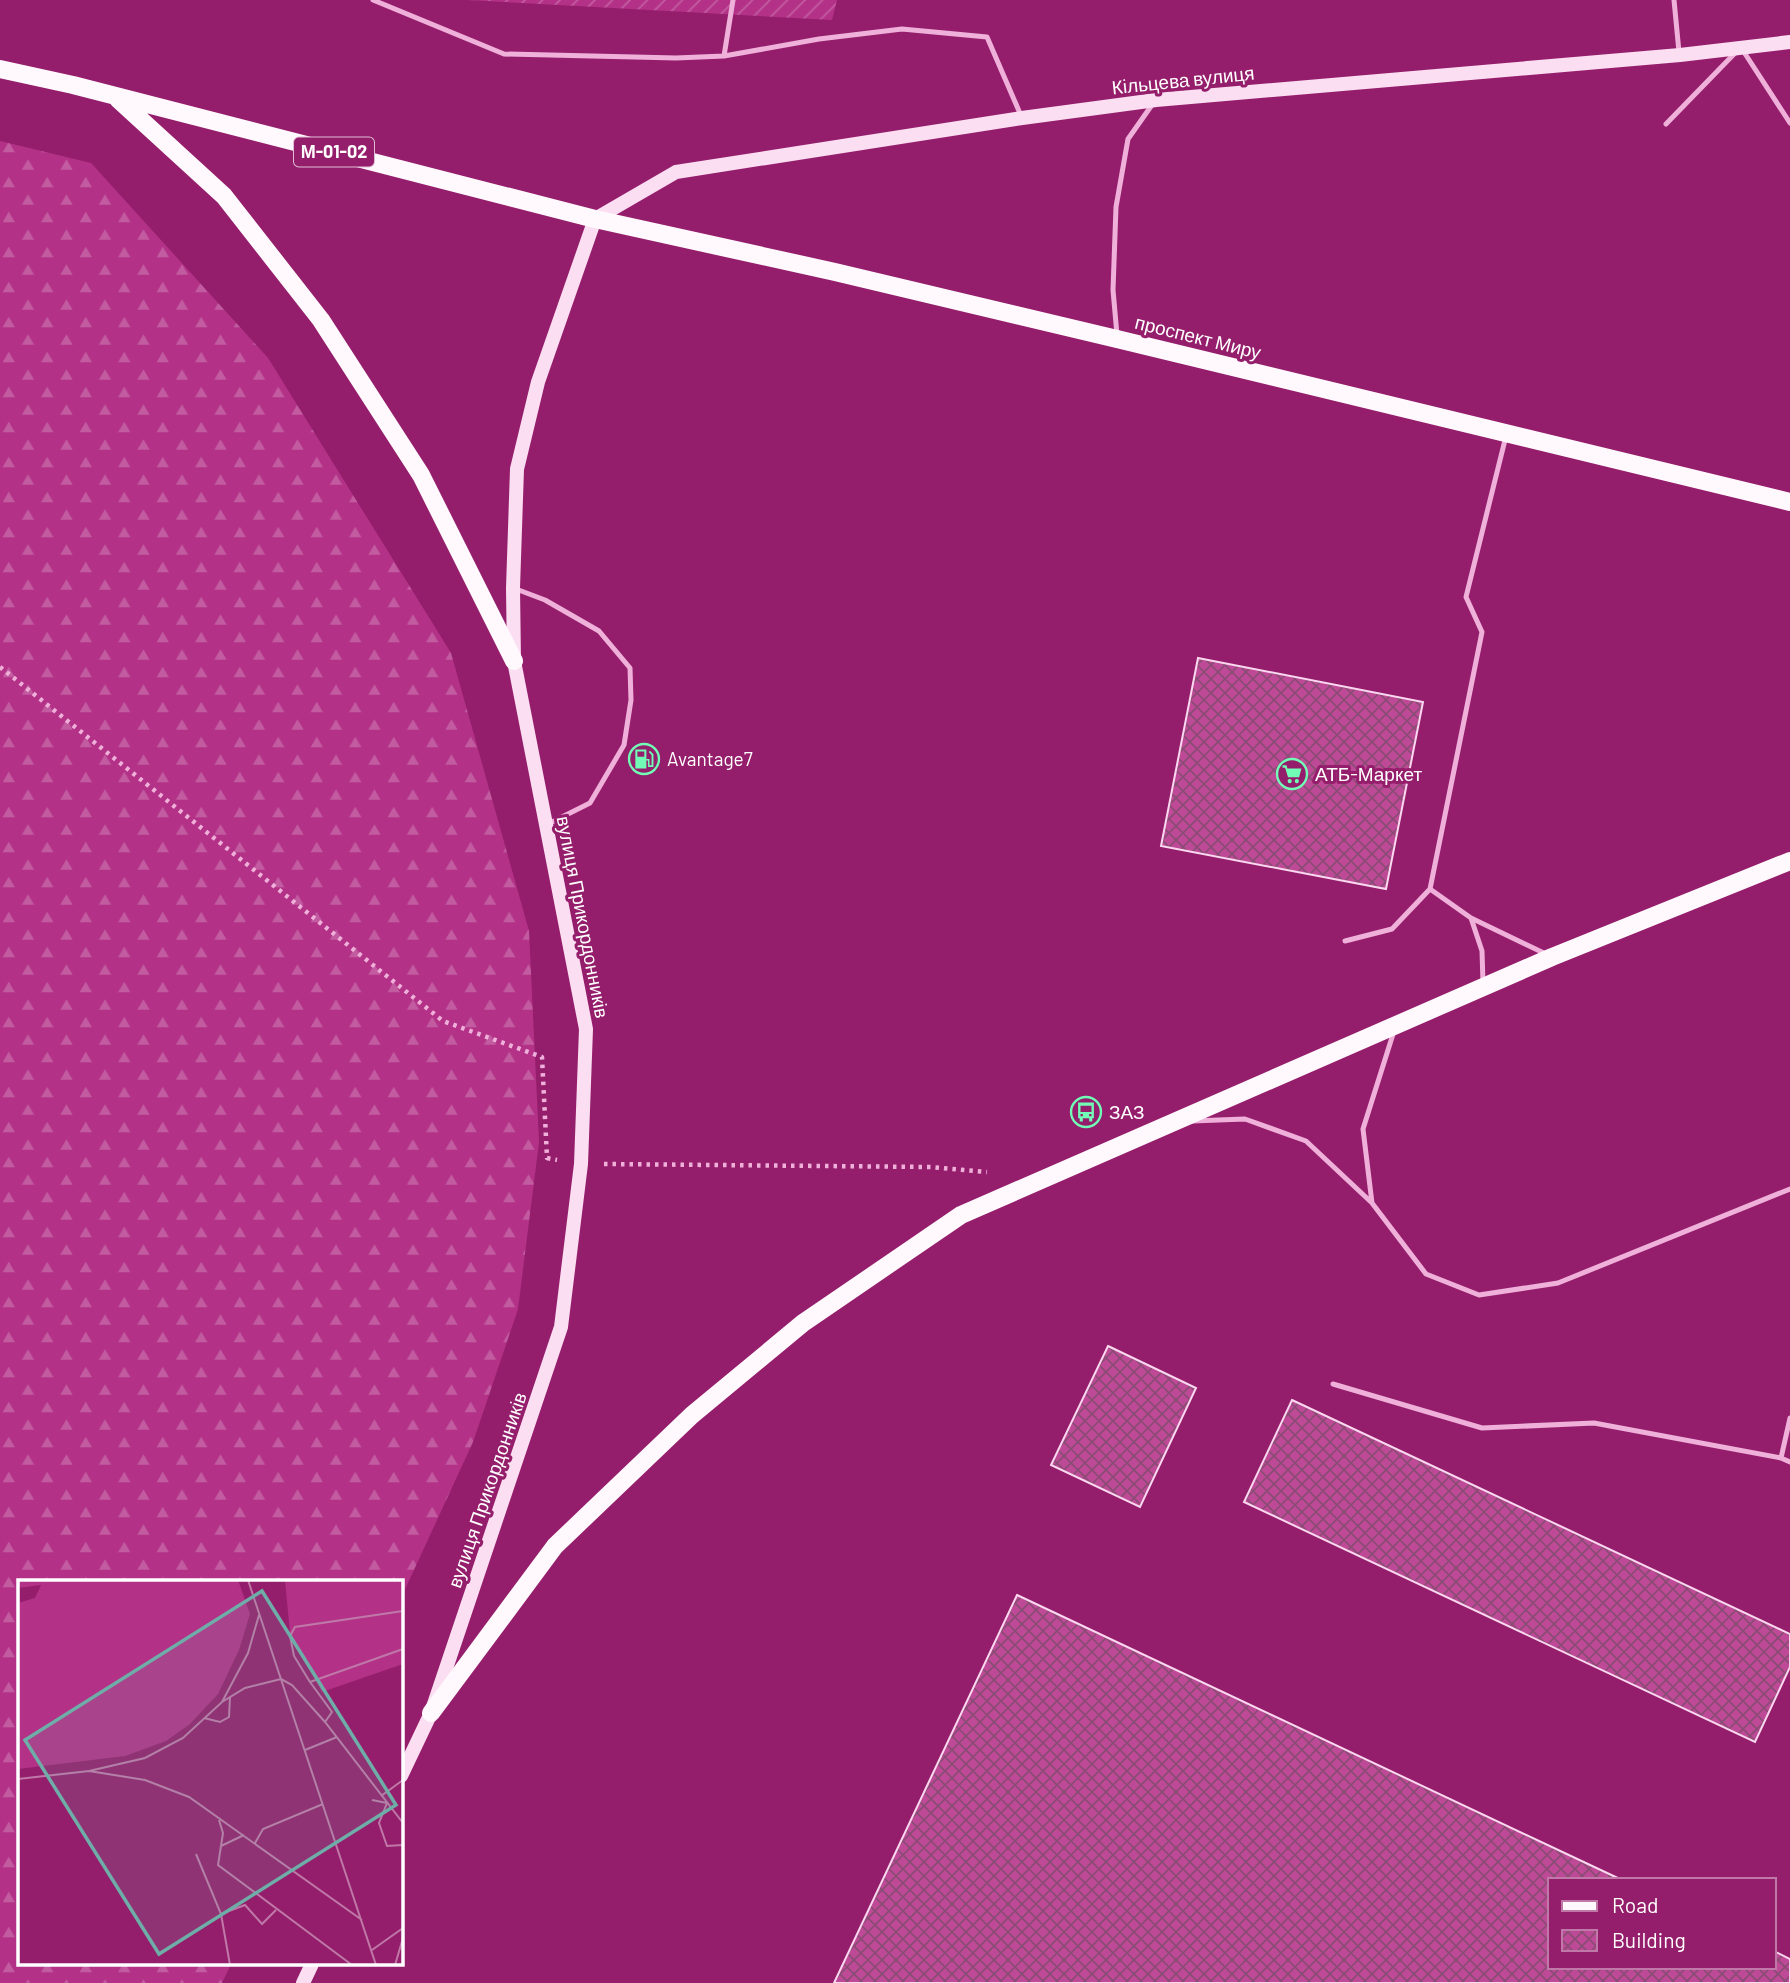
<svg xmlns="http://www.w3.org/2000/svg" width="1790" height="1983" font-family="Barlow,sans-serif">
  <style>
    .forest { fill: url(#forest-firs) }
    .garden { fill: url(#garden-furrows) }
    .building { fill: url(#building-cross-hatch); stroke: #fad8ef; stroke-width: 2 }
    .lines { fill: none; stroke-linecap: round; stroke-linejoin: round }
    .path { stroke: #efb1da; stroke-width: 4.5; stroke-dasharray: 3.5 5; stroke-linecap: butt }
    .lane { stroke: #efb1da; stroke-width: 5 }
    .secondary { stroke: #fbdef1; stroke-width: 14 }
    .primary { stroke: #fff9fd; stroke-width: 18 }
    .labels { text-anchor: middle; stroke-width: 6; stroke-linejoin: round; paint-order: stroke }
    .shield { fill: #951e6c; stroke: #dfbcd3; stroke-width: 2 }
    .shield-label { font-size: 18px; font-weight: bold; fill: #fff }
    .street-label { font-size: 19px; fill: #fff; stroke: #951e6c }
    .poi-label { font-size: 19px; fill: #fff; stroke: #951e6c; text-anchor: start }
    .inset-road { fill: none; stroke: #bf78a7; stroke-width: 2 }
    .view { fill: #6fada8; fill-opacity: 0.15; stroke: #6fada8; stroke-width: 3.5 }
    .inset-edge { fill: none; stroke: #fff; stroke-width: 3.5 }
  </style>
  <defs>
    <pattern id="forest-firs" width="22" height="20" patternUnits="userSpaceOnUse" patternTransform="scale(1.75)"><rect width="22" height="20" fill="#b33288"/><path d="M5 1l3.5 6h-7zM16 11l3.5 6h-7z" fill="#c25ba0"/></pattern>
    <pattern id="garden-furrows" width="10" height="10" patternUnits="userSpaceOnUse" patternTransform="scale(1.75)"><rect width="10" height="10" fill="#b33288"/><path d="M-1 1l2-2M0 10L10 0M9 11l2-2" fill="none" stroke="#c25ba0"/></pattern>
    <pattern id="building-cross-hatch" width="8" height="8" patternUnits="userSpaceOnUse" patternTransform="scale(1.75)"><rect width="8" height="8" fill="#be4a97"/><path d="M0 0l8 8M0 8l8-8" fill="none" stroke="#8b4b75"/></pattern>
  </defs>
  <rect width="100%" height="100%" fill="#951e6c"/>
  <path class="forest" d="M0,141L91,163L268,358L451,653L529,931L539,1142L518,1309L473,1442L401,1598V1582H19V1964H231L222,1983H0Z"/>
  <path class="garden" d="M467,0H837L832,20Z"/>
  <path class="building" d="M1198,658L1423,702L1386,889L1161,846Z
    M1108,1346L1196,1388L1140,1507L1051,1465Z
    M1292,1400L1790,1634V1667L1755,1742L1244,1502Z
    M1017,1595L1622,1880H1550V1967H1774V1951L1790,1959V1983H834Z"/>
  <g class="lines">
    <path class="path" d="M0,667L443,1021L542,1057L547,1158L557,1160
      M604,1164L931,1167L987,1172"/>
    <path class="lane" d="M373,0L504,54L676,58L724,56L733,0
      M1674,0L1679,52
      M1742,49L1790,123
      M724,56L819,39L902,29L987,37L1022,118
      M1666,124L1736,52
      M1117,335L1113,290L1116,207L1128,139L1154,102
      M1506,436L1466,597L1482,632L1430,889L1471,918L1548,955
      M516,589L545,600L599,631L630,668L631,700L624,745L590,803L548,824
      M1471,918L1482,951L1483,983
      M1345,941L1392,929L1430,889
      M1394,1031L1363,1129L1372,1203L1426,1274L1479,1295L1558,1283L1790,1189
      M1192,1121L1245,1119L1306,1141L1371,1202
      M1333,1384L1482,1428L1594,1423L1781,1458L1790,1462
      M1781,1458L1790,1418"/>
    <path class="secondary" d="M401,1776L431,1713L561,1327L581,1164L586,1029L514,661L513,588L517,469L538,382L595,219L676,172L1022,118L1156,100L1680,55L1790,42
      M303,1983L312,1964"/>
    <path class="primary" d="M0,69L73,85L595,219L835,272L1117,339L1790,502
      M118,99L224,196L321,320L421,475L514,661
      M431,1713L555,1546L692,1415L803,1323L961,1215L1552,957L1790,861"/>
  </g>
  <defs>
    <g id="fuel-ring" transform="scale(1.575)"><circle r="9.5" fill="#951e6c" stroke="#71fdb6" stroke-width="1.5"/><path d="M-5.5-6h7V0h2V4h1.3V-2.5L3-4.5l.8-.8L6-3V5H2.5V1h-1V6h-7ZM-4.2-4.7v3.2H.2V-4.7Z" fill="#71fdb6"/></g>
    <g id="supermarket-ring" transform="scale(1.575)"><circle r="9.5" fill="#951e6c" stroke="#71fdb6" stroke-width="1.5"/><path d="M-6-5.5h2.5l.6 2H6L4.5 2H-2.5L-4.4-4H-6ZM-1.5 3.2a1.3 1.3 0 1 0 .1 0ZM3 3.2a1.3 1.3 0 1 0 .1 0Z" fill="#71fdb6"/></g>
    <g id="bus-ring" transform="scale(1.575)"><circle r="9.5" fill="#951e6c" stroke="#71fdb6" stroke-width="1.5"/><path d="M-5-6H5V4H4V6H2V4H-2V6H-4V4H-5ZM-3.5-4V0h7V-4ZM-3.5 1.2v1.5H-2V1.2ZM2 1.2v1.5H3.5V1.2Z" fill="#71fdb6"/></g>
  </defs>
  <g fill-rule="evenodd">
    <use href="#fuel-ring" x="644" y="759"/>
    <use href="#supermarket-ring" x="1292" y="774"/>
    <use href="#bus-ring" x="1086" y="1112"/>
  </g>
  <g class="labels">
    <rect class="shield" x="294" y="137.5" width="80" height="29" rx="5"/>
    <g class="shield-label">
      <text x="334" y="158">М-01-02</text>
    </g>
    <g class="street-label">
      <text transform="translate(1183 80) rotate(-6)" y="7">Кільцева вулиця</text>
      <text transform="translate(1198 337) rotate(14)" y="7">проспект Миру</text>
      <text transform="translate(583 917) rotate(79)" y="7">вулиця Прикордонників</text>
      <text transform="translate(487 1490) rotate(-71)" y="7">вулиця Прикордонників</text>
    </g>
    <g class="poi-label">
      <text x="667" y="766">Avantage7</text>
      <text x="1315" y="781">АТБ-Маркет</text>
      <text x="1109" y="1119">ЗАЗ</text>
    </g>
  </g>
  <g transform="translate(18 1580)">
    <rect width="385" height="385" fill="#951e6c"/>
    <path d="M0,0H220L232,34L221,70L200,114L172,144L148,161L107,176L0,189V23L17,18L23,5L0,8Z" fill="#b33288"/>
    <path d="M267,0H385V84L304,112L272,53Z" fill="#b33288"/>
    <path class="inset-road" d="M230,0L358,385M385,31L277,47L272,56L276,76L292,102L385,69M263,99L274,105L307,142L385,243M292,102L314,132L307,142M204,122L230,73L241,35M186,138L202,142L211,137L212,117M287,170L319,157M71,191L127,200L171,217L344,340M0,199L71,191L127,178L165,158L204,122L227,108L263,99M363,216L385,200M354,220L369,223L361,243L369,266L385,265M201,240L205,253L203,266M226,255L203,266L200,285L334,385M237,263L245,249L305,224M178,274L203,334L212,385M203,334L227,325L244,344L258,330M354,370L385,348M377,385L385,358"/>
    <path class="view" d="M244,11L378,225L141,374L7,160Z"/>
    <rect width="385" height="385" class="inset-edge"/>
  </g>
  <rect x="1548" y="1878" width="228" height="91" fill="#951e6c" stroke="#bf78a7" stroke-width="2"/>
  <rect x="1562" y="1901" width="35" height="10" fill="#fff9fd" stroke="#bf78a7" stroke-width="2"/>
  <text x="1612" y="1913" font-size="21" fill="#ffffff">Road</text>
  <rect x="1562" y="1930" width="35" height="21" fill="url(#building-cross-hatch)" stroke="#bf78a7" stroke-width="2"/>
  <text x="1612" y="1948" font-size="21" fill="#ffffff">Building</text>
</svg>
